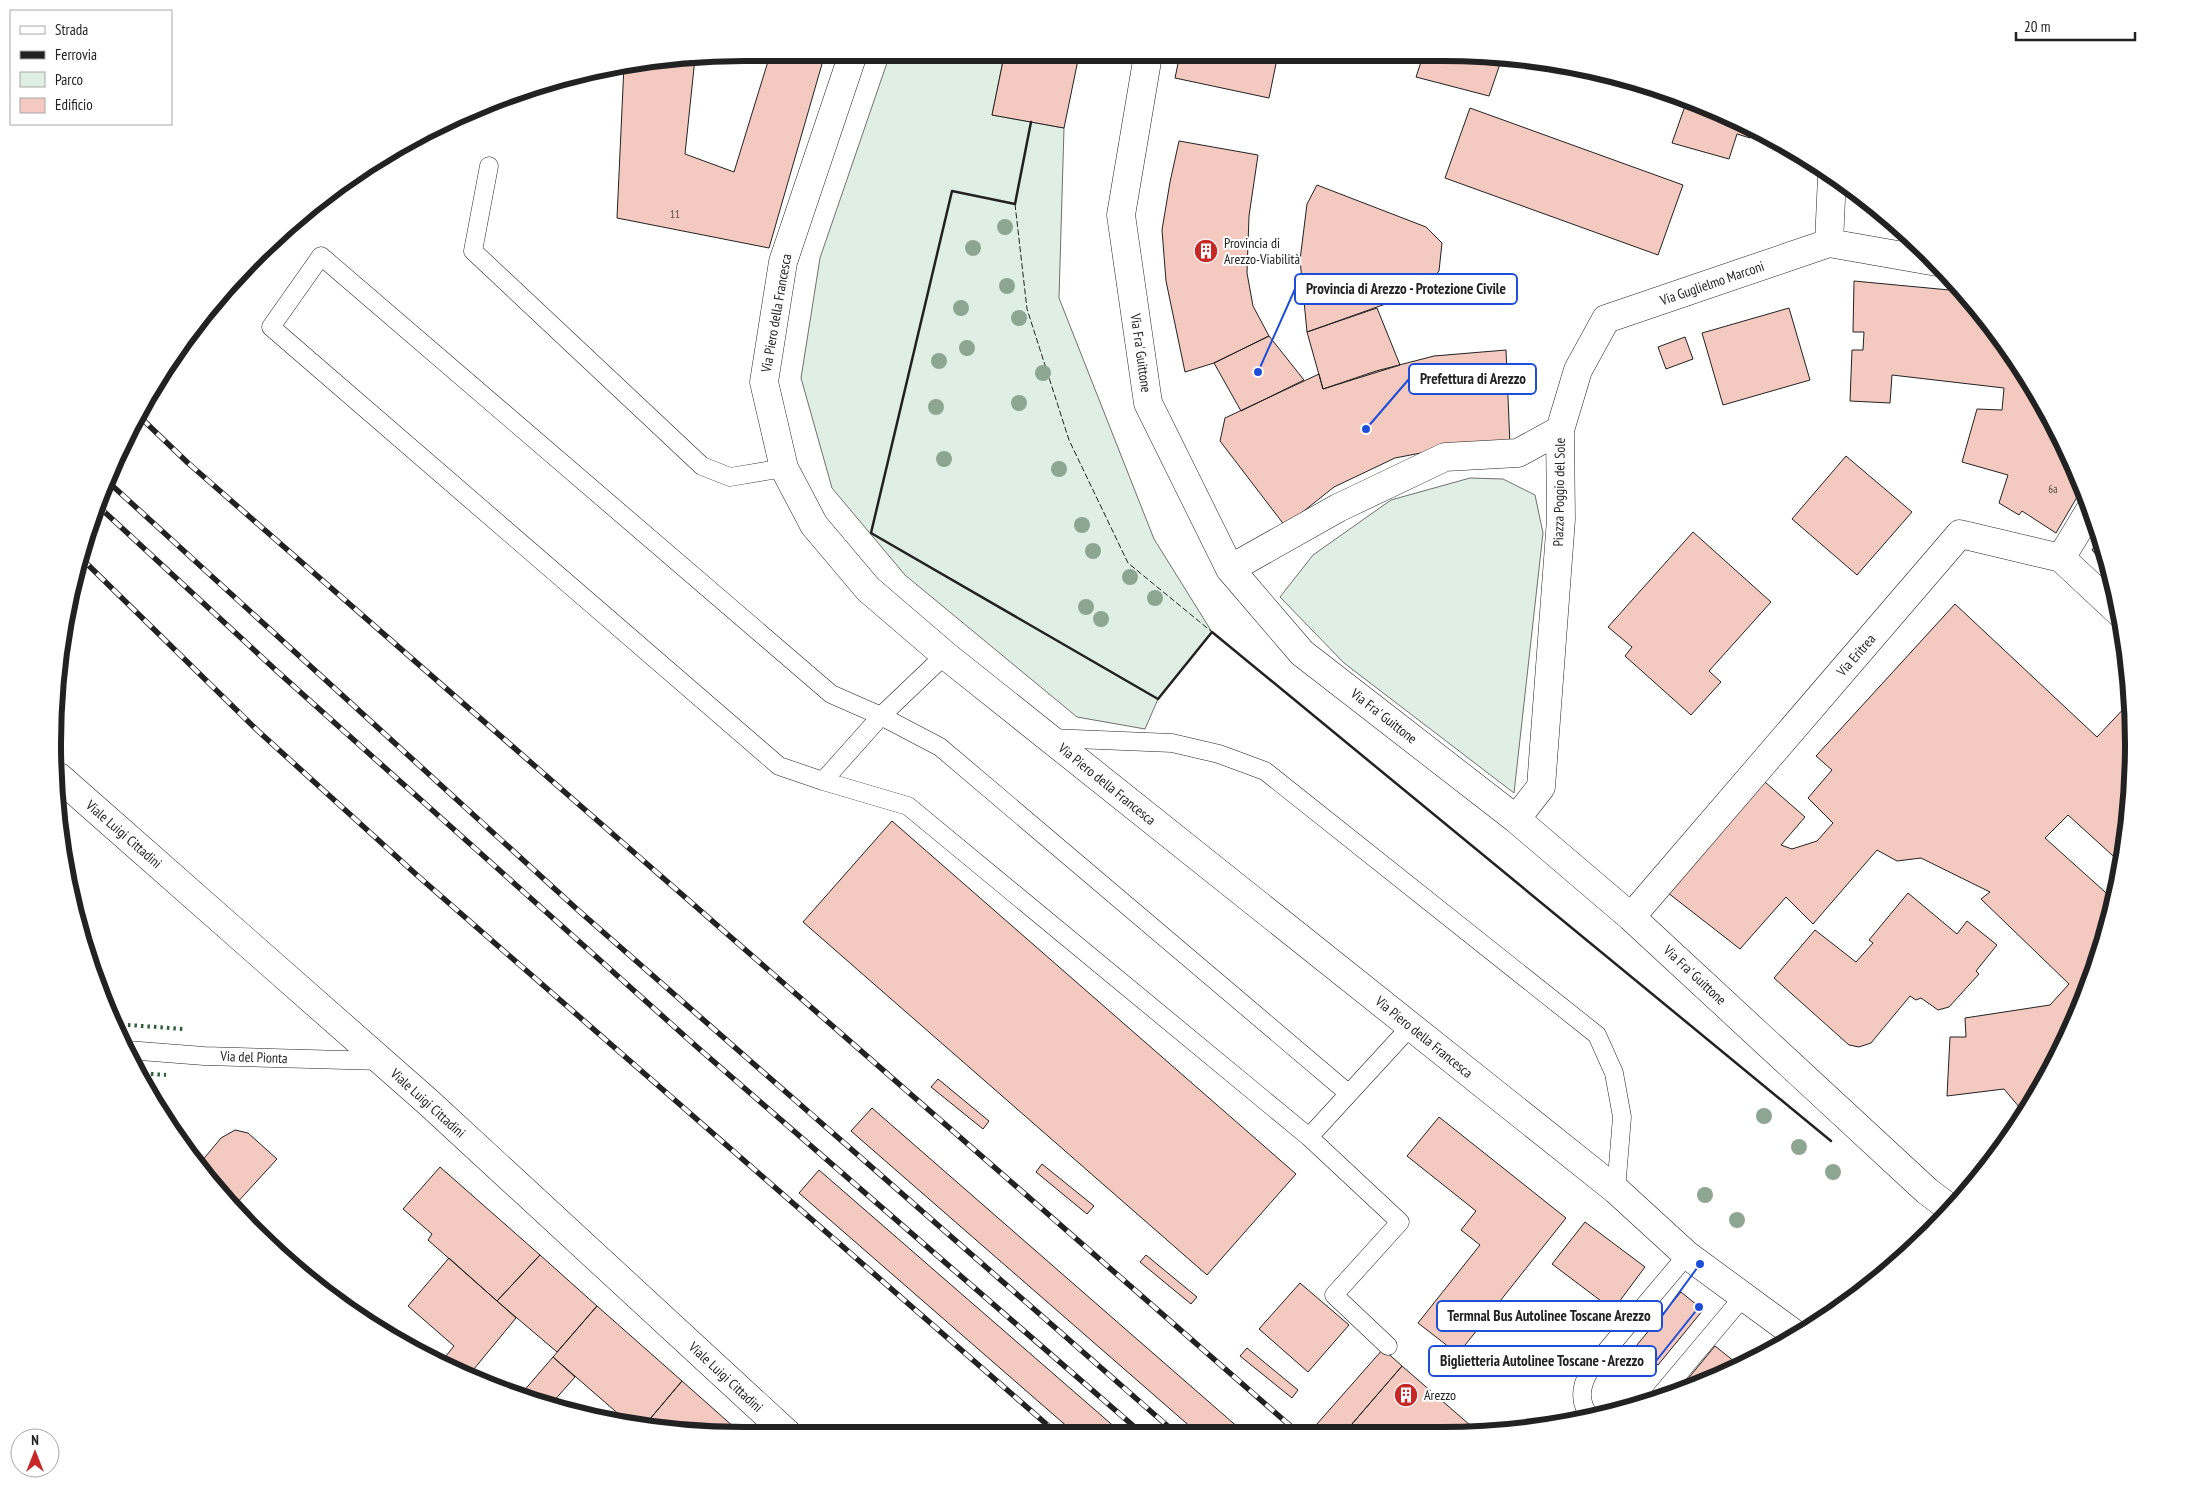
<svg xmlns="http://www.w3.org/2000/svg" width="2186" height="1488" font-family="'PT Sans Narrow',sans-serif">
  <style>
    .green { fill: #e0efe3; stroke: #6f6f6f }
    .building { fill: #f3c9c0; stroke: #222 }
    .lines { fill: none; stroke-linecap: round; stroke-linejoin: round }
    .lane-casing { stroke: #222; stroke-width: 19 }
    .street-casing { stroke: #222; stroke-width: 29 }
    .secondary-casing { stroke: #222; stroke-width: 29 }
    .lane { stroke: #fff; stroke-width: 18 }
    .street { stroke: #fff; stroke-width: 28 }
    .secondary { stroke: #fff; stroke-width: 28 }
    .rail-casing { stroke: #222; stroke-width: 5.5 }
    .rail { stroke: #fff; stroke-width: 4; stroke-dasharray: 11; stroke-linecap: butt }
    .hedge { stroke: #2f5e38; stroke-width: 4; stroke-dasharray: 2.5 4; stroke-linecap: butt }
    .fence { stroke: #222; stroke-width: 1; stroke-dasharray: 6 2.5; stroke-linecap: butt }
    .wall { stroke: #222; stroke-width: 2.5 }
    .tree { fill: #8da692 }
    .labels { text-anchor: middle; stroke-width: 4; stroke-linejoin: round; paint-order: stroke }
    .number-label { font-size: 11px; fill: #564c4a }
    .poi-label { font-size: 14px; fill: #222; stroke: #fff; text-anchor: start }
    .street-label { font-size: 14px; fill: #222; stroke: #fff }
    .rim { fill: none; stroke: #222; stroke-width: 6 }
    .leader { fill: none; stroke: #1d4ed8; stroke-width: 2 }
    .callout-dot { fill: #1d4ed8; stroke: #fff; stroke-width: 2 }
    .callout { fill: #fff; stroke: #1d4ed8; stroke-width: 2 }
    .callout-label { font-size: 15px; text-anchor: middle; font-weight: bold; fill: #222 }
  </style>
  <rect width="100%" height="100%" fill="#fff"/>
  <path class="green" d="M1004,56L992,115L1064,128L1059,298L1154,539L1212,632L1158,699L1145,729L1077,717L905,575L832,488L801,378L820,258L889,57Z
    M1470,478L1503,479L1535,495L1543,533L1514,793L1344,663L1280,597L1313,555L1391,500Z"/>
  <path class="building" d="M1442,52L1502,58L1489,96L1416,77L1424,53Z
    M1180,54H1278L1269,98L1175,78Z
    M1079,55L1064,128L992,115L1004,56Z
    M824,57L769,248L617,218L624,65L653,58H695L685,154L734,172L769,58Z
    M1686,103L1748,124L1754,128L1750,138L1737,134L1729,159L1672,143Z
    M1470,108L1683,185L1658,255L1445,178Z
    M1179,141L1258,155L1249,216L1247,273L1253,306L1269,336L1214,363L1185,372L1166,281L1162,230L1170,182Z
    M1317,185L1426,227L1442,243L1439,271L1422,291L1307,332L1300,260L1307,204Z
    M1854,281L1960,291L2017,360L2083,487L2056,533L2022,511L2019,515L1999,503L2008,475L1962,462L1977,409L2002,410L2004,388L1892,375L1890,403L1850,401L1852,350H1863L1864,332H1853Z
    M1377,308L1400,365L1323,389L1307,332Z
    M1789,308L1810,380L1723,405L1702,333Z
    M1269,336L1304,380L1241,411L1214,363Z
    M1685,337L1693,359L1666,369L1658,347Z
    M1506,350L1510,445L1457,446L1395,458L1334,487L1285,526L1220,441L1225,418L1319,374L1323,389L1376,371L1434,356Z
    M1846,456L1912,512L1857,575L1792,519Z
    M1693,532L1771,602L1709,671L1721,682L1691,715L1625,656L1632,647L1608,627Z
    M2099,539L2107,567L2092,550Z
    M1955,604L2097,737L2129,703L2133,744L2122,864L2068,815L2045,838L2114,900L2081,1008L2025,1114L2004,1089L1947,1096L1950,1037H1966L1965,1018L2050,1005L2069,984L1981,899L1990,892L1921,858L1897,861L1877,850L1813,924L1786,897L1740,949L1663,889L1757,775L1805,817L1781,845L1792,849L1817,841L1833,823L1808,798L1832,770L1816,756Z
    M892,821L1296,1174L1207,1275L803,922Z
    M1908,893L1957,934L1967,921L1997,945L1976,971L1979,974L1949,1007L1938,1010L1921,998L1916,1000L1910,996L1871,1043L1859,1047L1849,1045L1774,978L1815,930L1856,962L1873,943L1869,940Z
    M938,1079L989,1121L983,1129L931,1087Z
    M872,1108L1248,1436H1201L851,1131Z
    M1439,1117L1566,1218L1458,1354L1418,1323L1480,1245L1461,1230L1476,1211L1407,1156Z
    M235,1130L248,1133L277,1159L235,1205L201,1162L221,1138Z
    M1042,1164L1094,1206L1087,1214L1036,1172Z
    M440,1167L540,1255L497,1301L428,1240L432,1234L403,1209Z
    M819,1170L1125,1436H1078L799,1193Z
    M1585,1222L1645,1267L1613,1310L1552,1264Z
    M540,1255L597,1306L557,1352L497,1301Z
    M1146,1255L1197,1297L1191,1304L1140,1262Z
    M449,1258L516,1318L469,1375L450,1368L442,1361L454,1346L408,1306Z
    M1300,1283L1349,1325L1308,1372L1259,1329Z
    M1681,1292L1703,1310L1658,1365L1636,1346Z
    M597,1306L682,1381L644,1426L630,1424L553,1357Z
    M1715,1346L1735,1362L1726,1372L1707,1383L1677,1392Z
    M1247,1348L1298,1390L1292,1398L1240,1356Z
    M1383,1349L1402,1366L1352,1424L1365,1436H1312L1309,1433Z
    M553,1357L575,1377L552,1403L522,1393Z
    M1402,1366L1478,1432L1442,1436H1365L1352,1424Z
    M682,1381L744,1436L644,1426Z
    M618,1413L630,1424L609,1422Z"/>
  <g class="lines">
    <g class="lane-casing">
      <path id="lane" d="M489,166L473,251L702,466L730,477L784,468
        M1050,738L1172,743L1219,754L1265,771L1597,1035L1614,1073L1622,1117L1616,1190
        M823,781L779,766L271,327L321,256L831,694L881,716L945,655
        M127,1050L204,1056L382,1061
        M1348,1093L940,747L881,716L823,781L908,806L1309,1137L1411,1026
        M1309,1137L1400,1222L1334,1295L1388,1346
        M1659,1397L1743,1297
        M1591,1418C1578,1402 1580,1387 1590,1370L1687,1255"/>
    </g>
    <g class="street-casing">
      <path id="street" d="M1148,55L1121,215L1148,403L1230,569L1302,653L1516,819L1631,917L1927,1191L1951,1209
        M1829,243L1832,176
        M1560,430L1578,370L1606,319L1829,243L1937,262
        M2061,558L2090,510
        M1230,569L1338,508L1445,457L1518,453L1560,430L1561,519L1541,787L1516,819
        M1631,917L1960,534L2061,558L2121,614"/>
    </g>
    <g class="secondary-casing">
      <path id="secondary" d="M852,57L783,262L764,382L784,468L814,525L868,589L945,655L1616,1190L1687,1255L1796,1335
        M59,777L428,1102L790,1436"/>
    </g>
    <use href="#lane" class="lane"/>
    <use href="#street" class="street"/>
    <use href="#secondary" class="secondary"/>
    <g class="rail-casing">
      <path id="rail" d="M141,418L188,463L1302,1436
        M105,479L579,911L1179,1436
        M97,505L279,673L697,1047L1145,1436
        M81,558L257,730L419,877L1060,1436"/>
    </g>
    <use href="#rail" class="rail"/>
    <path class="hedge" d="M115,1024L183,1029
      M138,1073L166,1075"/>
    <path class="fence" d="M1015,204L1027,309L1069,440L1128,563L1212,632"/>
    <path class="wall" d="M1031,122L1015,204L952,191L871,533L1158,699L1212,632L1831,1141"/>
  </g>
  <g class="tree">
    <circle cx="1005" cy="227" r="8"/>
    <circle cx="973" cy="248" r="8"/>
    <circle cx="1007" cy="286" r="8"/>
    <circle cx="961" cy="308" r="8"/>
    <circle cx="1019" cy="318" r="8"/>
    <circle cx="967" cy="348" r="8"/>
    <circle cx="939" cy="361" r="8"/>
    <circle cx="1043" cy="373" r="8"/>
    <circle cx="1019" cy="403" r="8"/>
    <circle cx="936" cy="407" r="8"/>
    <circle cx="944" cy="459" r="8"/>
    <circle cx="1059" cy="469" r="8"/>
    <circle cx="1082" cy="525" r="8"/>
    <circle cx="1093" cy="551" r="8"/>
    <circle cx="1130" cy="577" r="8"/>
    <circle cx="1155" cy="598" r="8"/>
    <circle cx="1086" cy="607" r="8"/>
    <circle cx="1101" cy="619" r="8"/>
    <circle cx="1764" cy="1116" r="8"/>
    <circle cx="1799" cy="1147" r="8"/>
    <circle cx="1833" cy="1172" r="8"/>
    <circle cx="1705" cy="1195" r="8"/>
    <circle cx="1737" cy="1220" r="8"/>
  </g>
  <defs>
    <g id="building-disc" transform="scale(1.25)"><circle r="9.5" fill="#c62828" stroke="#fff"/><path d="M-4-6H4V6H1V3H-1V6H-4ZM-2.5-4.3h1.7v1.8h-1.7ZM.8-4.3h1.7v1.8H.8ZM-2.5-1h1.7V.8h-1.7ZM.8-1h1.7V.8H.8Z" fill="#fff"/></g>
  </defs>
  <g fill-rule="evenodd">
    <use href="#building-disc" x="1206" y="251"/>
    <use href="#building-disc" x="1406" y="1395"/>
  </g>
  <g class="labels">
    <g class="number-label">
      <text x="675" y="218">11</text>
      <text x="2053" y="493">6a</text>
    </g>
    <g class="poi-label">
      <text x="1224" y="248">Provincia di<tspan x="1224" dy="16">Arezzo-Viabilità</tspan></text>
      <text x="1424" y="1400">Arezzo</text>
    </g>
    <g class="street-label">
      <text transform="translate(1712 283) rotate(-19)" y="5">Via Guglielmo Marconi</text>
      <text transform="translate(776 313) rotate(-80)" y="5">Via Piero della Francesca</text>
      <text transform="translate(1141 353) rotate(82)" y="5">Via Fra' Guittone</text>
      <text transform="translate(1559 492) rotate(-89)" y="5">Piazza Poggio del Sole</text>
      <text transform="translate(1856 655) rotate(-49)" y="5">Via Eritrea</text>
      <text transform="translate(1384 716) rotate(38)" y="5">Via Fra' Guittone</text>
      <text transform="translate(1107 784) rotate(39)" y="5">Via Piero della Francesca</text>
      <text transform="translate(124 834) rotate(41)" y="5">Viale Luigi Cittadini</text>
      <text transform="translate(1695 975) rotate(43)" y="5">Via Fra' Guittone</text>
      <text transform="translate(1424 1037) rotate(39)" y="5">Via Piero della Francesca</text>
      <text transform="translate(254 1057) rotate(2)" y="5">Via del Pionta</text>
      <text transform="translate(428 1103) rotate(42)" y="5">Viale Luigi Cittadini</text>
      <text transform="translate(726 1377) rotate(43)" y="5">Viale Luigi Cittadini</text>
    </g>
  </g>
  <path d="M0 0H2186V1488H0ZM744 61H1442A683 683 0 0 1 2125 744V744A683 683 0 0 1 1442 1427H744A683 683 0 0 1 61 744V744A683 683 0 0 1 744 61Z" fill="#fff" fill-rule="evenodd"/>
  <path class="rim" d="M744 61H1442A683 683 0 0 1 2125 744V744A683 683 0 0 1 1442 1427H744A683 683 0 0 1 61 744V744A683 683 0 0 1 744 61Z"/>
  <path class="leader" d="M1258 372L1295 289M1366 429L1409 379M1700 1264L1662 1316M1699 1307L1656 1361"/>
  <g class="callout-dot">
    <circle cx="1258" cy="372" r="5"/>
    <circle cx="1366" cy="429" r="5"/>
    <circle cx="1700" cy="1264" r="5"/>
    <circle cx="1699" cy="1307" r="5"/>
  </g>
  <g class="callout">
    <rect x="1295" y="274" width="222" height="30" rx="5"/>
    <rect x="1409" y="364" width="127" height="30" rx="5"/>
    <rect x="1437" y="1301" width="225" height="30" rx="5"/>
    <rect x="1429" y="1346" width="227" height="30" rx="5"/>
  </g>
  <g class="callout-label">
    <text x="1406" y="294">Provincia di Arezzo - Protezione Civile</text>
    <text x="1473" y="384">Prefettura di Arezzo</text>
    <text x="1549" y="1321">Termnal Bus Autolinee Toscane Arezzo</text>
    <text x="1542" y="1366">Biglietteria Autolinee Toscane - Arezzo</text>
  </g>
  <rect x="10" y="10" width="162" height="115" fill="#ffffff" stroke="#a7a7a7"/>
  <rect x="20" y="26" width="25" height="8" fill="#ffffff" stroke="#a7a7a7"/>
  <text x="55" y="35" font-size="15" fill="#222222">Strada</text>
  <rect x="20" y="51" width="25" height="8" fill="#222222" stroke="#a7a7a7"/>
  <text x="55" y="60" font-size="15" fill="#222222">Ferrovia</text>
  <rect x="20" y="72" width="25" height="15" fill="#e0efe3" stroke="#a7a7a7"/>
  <text x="55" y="85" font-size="15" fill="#222222">Parco</text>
  <rect x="20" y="98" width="25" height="15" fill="#f3c9c0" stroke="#a7a7a7"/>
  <text x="55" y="110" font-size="15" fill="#222222">Edificio</text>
  <g transform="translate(35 1453)"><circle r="24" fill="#ffffff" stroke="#a7a7a7"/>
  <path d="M0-4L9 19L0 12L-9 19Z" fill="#c62828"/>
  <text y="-8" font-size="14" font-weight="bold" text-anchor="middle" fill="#222222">N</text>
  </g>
  <path d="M2016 32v8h119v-8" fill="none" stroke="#222222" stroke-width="2.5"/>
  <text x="2024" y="32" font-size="15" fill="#222222" stroke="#ffffff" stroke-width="4" paint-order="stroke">20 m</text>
</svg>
